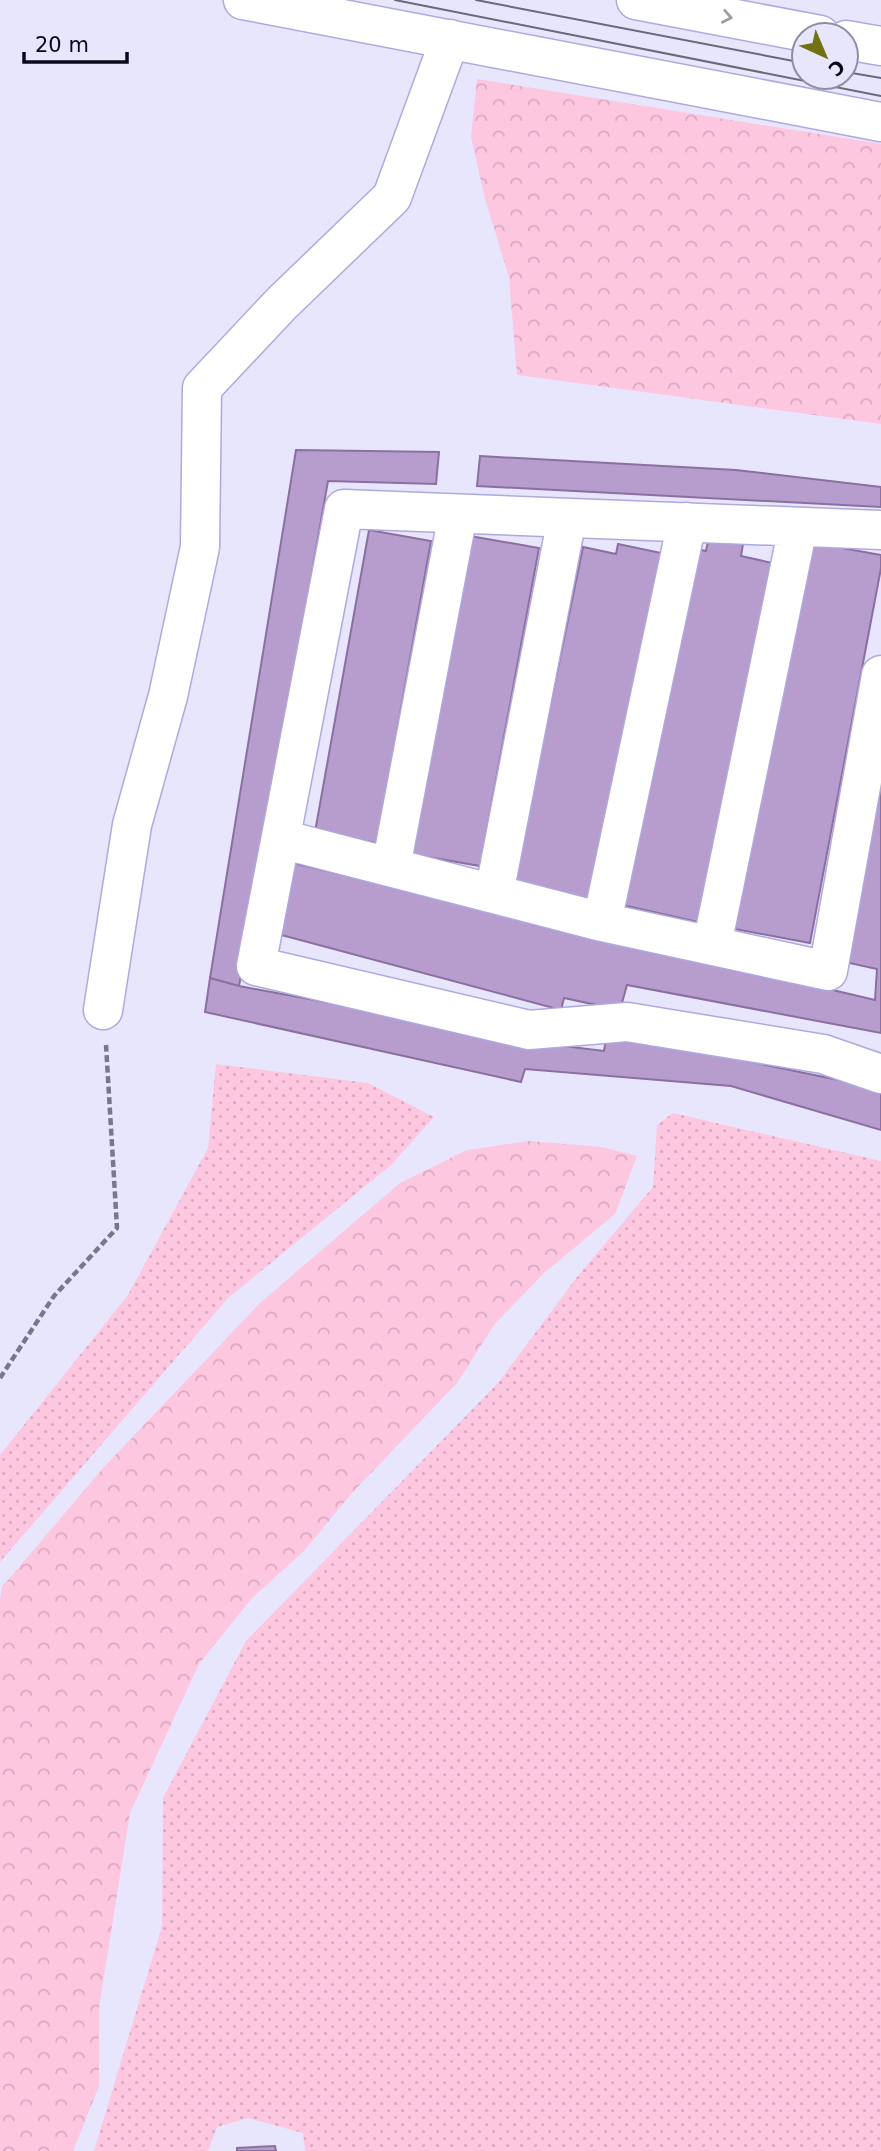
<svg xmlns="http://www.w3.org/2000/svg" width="881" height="2151" font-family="'DejaVu Sans',sans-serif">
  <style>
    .green { fill: url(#green-dots) }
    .forest { fill: url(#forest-crowns) }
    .building { fill: #b79cce; stroke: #8a70a0; stroke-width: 2 }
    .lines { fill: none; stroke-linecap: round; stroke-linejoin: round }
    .minor-casing { stroke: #aea9df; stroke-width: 41 }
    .major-casing { stroke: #aea9df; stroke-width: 41 }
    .path { stroke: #7a778c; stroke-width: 4.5; stroke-dasharray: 7 3.5; stroke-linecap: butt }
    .minor { stroke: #fff; stroke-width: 38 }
    .major { stroke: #fff; stroke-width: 38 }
    .tram { stroke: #6a687c; stroke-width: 2 }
    .oneway { stroke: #9d9ca3 }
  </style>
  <defs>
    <pattern id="green-dots" width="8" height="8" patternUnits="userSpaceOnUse" patternTransform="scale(1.75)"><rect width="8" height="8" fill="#fdc7e0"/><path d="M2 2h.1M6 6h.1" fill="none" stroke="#d8a9c0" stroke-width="1.8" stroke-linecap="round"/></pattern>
    <pattern id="forest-crowns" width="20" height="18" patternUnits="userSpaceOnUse" patternTransform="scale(1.75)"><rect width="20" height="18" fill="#fdc7e0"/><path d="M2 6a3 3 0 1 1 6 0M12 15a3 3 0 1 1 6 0" fill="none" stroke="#d8a9c0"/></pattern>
  </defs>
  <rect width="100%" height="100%" fill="#e8e6fd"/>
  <path class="green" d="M216,1064L368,1083L434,1117L391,1165L228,1298L0,1562V1455L128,1295L208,1148Z
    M673,1113L881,1161V2151H305L303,2133L248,2118L217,2127L208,2151H94L162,1926L163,1798L246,1641L498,1383L577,1277L653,1187L657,1125Z"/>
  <path class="forest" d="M477,79L881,144V424L517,375L509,277L485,199L471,137Z
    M529,1141L602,1147L637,1156L615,1214L543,1274L494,1325L457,1383L352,1493L303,1552L252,1598L199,1664L130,1813L99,2008V2086L73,2151H0V1599L2,1587L104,1467L260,1303L400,1183L467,1150Z"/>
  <path class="building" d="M296,450L439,452L436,484L328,481L239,986L210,978Z
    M480,456L736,470L881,487V507L477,486Z
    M369,530L431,541L377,843L315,832Z
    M470,536L539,548L480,866L411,854Z
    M709,536L743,544L741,556L777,564L698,922L618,904L696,549L706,551Z
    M809,542L881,555V568L810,943L735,929Z
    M618,544L661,553L589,901L513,886L583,547L616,554Z
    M881,762V1033L627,985L620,1010L564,998L561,1010L274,933L289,862L875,1000L877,969L845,962Z
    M210,978L239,986L555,1045L604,1051L607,1032L848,1082L881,1093V1130L731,1086L525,1069L521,1082L205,1012Z
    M275,2146L276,2151H237V2148Z"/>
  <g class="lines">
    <g class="minor-casing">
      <path id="minor" d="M243,0L881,122
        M881,530L344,509L256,966L529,1030L627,1022L823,1054L881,1074
        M281,839L602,922L828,971L881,675
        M391,867L458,514
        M494,894L567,518
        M602,922L687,522
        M712,945L798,527
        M103,1010L132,825L168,696L200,547L202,388L281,304L392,197L450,39"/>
    </g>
    <g class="major-casing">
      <path id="major" d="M636,0L820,35
        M846,40L881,46"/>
    </g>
    <path class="path" d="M0,1378L54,1296L117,1228L106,1045"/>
    <use href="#minor" class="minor"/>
    <use href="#major" class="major"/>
    <path class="tram" d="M395,0L881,96
      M476,0L804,63
      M846,72L881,78"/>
  </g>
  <defs><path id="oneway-chevron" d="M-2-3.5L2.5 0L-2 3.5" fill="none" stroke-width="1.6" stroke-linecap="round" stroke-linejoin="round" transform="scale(1.75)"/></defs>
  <use class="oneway" href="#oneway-chevron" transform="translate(727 17) rotate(11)"/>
  <g transform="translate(825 56) rotate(136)"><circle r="33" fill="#e8e6fd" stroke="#908da2" stroke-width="2"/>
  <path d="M0-5L12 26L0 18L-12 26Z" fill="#727114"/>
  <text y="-10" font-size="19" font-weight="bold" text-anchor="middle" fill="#0b081a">С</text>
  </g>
  <path d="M24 52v10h103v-10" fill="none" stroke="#0b081a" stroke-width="3.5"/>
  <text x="35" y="52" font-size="21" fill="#0b081a" stroke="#e8e6fd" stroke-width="5" paint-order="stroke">20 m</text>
</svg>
